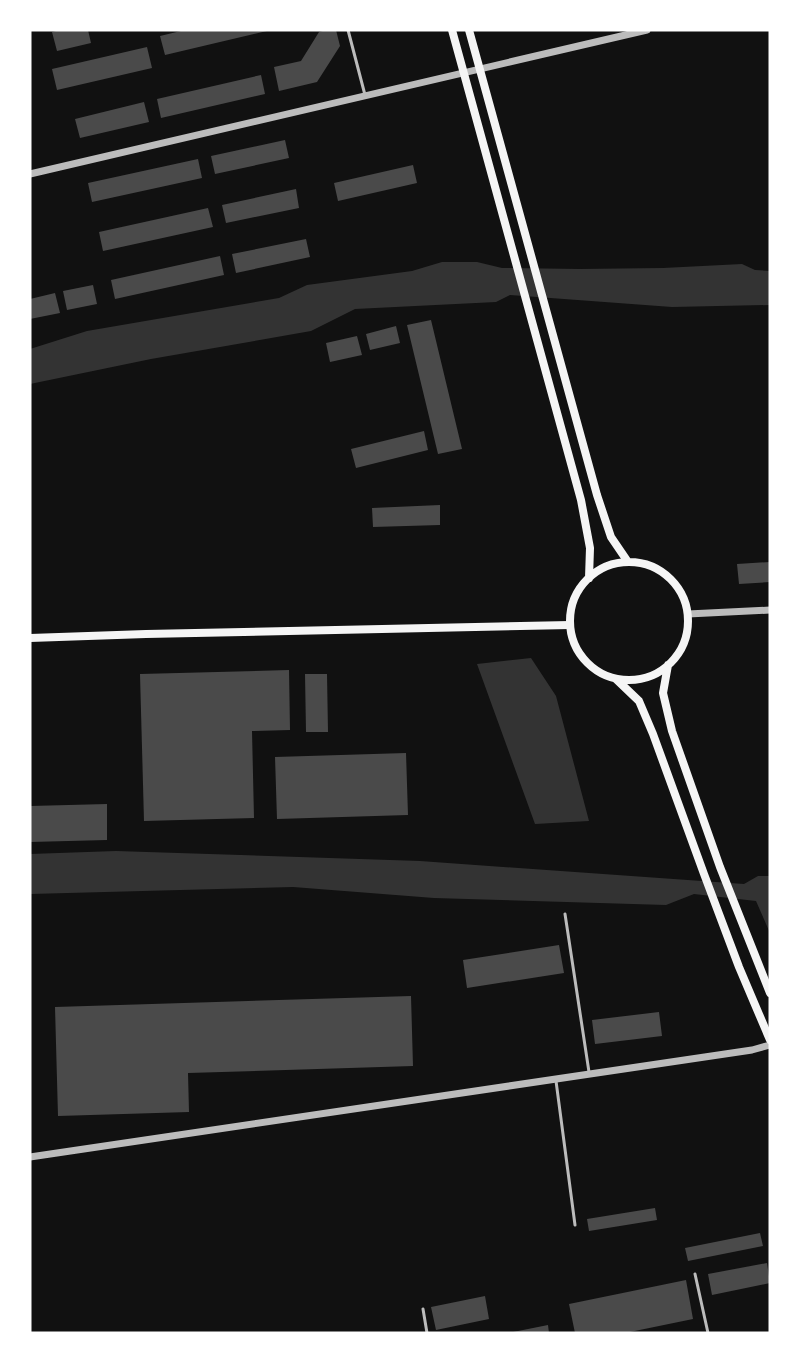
<svg xmlns="http://www.w3.org/2000/svg" width="800" height="1363" font-family="Poppins,sans-serif">
  <style>
    .water { fill: #333 }
    .building { fill: #4a4a4a }
    .lines { fill: none; stroke-linecap: round; stroke-linejoin: round }
    .service { stroke: #bcbcbc; stroke-width: 3 }
    .tertiary { stroke: #bcbcbc; stroke-width: 7 }
    .secondary { stroke: #f5f5f5; stroke-width: 8 }
    .primary { stroke: #f5f5f5; stroke-width: 8 }
  </style>
  <rect width="100%" height="100%" fill="#111"/>
  <path class="water" d="M442,262H477L502,268L580,269L663,268L742,264L755,270L770,271V305L672,307L510,295L496,302L355,309L311,331L151,359L30,384V349L87,331L279,298L307,285L412,271Z
    M531,658L556,696L589,821L535,824L477,664Z
    M116,851L420,861L744,884L758,876H770V933L756,901L694,894L666,905L434,898L293,887L30,894V854Z"/>
  <path class="building" d="M60,30H88L91,43L57,51L52,32Z
    M185,30H267V31L165,55L160,36Z
    M326,30H336L340,46L317,82L279,91L274,67L301,61L319,32Z
    M147,47L152,68L57,90L52,69Z
    M261,75L265,94L161,118L157,99Z
    M144,102L149,122L80,138L75,119Z
    M285,140L289,158L215,174L211,156Z
    M198,159L202,178L92,202L88,183Z
    M413,165L417,183L338,201L334,183Z
    M296,189L299,208L226,223L222,205Z
    M208,208L213,227L103,251L99,232Z
    M306,239L310,257L236,273L232,254Z
    M220,256L224,275L115,299L111,280Z
    M93,285L97,304L67,310L63,291Z
    M55,293L60,313L30,319V299Z
    M431,320L462,449L438,454L407,325Z
    M396,326L400,343L370,350L366,334Z
    M357,336L362,355L330,362L326,343Z
    M424,431L428,450L356,468L351,449Z
    M440,505V525L373,527L372,508Z
    M770,562V582L739,584L737,564Z
    M289,670L290,730L252,731L254,818L144,821L140,674Z
    M305,674H327L328,732H306Z
    M406,753L408,815L277,819L275,757Z
    M107,804V840L30,842V806Z
    M559,945L564,973L467,988L463,960Z
    M411,996L413,1066L188,1073L189,1112L58,1116L55,1007Z
    M659,1012L662,1036L595,1044L592,1020Z
    M655,1208L657,1220L589,1231L587,1219Z
    M760,1233L763,1246L688,1261L685,1248Z
    M767,1263L770,1283L712,1295L708,1274Z
    M686,1280L693,1319L625,1333H575L569,1304Z
    M485,1296L489,1319L436,1330L431,1307Z
    M548,1325L549,1333H513V1332Z"/>
  <g class="lines">
    <path class="service" d="M348,30L365,95
      M565,914L589,1072
      M556,1081L575,1225
      M695,1274L708,1333
      M423,1309L427,1333"/>
    <path class="tertiary" d="M30,174L647,30
      M688,614L770,610
      M30,1157L752,1050L770,1045"/>
    <path class="secondary" d="M30,638L146,634L570,625"/>
    <path class="primary" d="M452,30L581,500L590,548L589,578
      M469,30L597,495L611,537L628,562
      M570 621a59 59 0 1 1 118 0a59 59 0 1 1-118 0Z
      M668,665L663,693L672,731L720,867L770,993
      M616,679L639,701L653,734L704,874L739,967L770,1040"/>
  </g>
  <rect width="800" height="1363" fill="none" stroke="#ffffff" stroke-width="63"/>
</svg>
